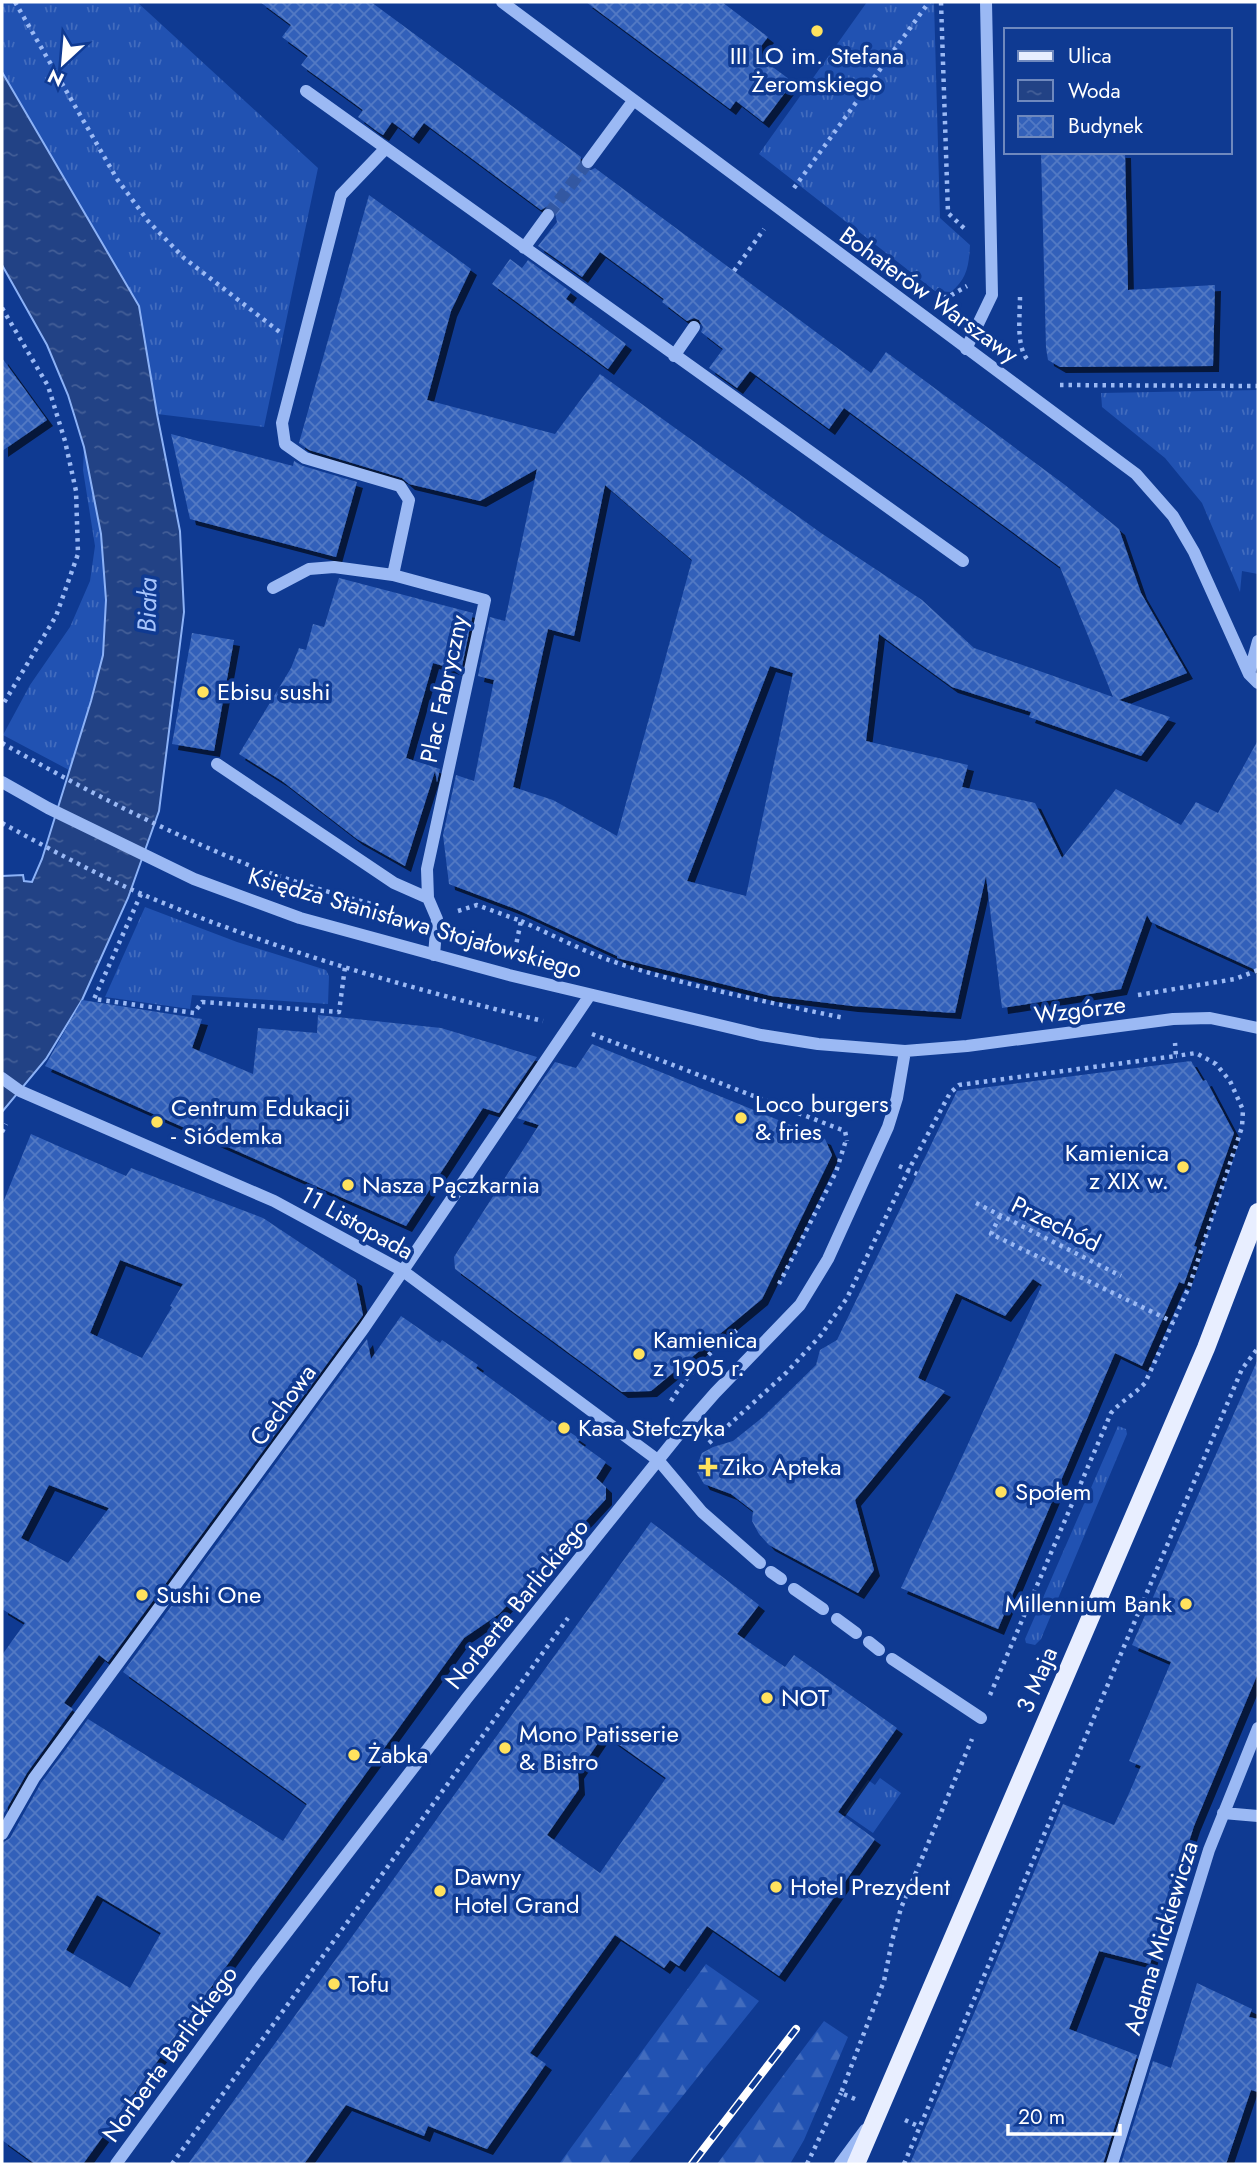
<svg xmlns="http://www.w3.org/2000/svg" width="1260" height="2166" font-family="Jost,sans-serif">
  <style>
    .grass { fill: url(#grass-tufts) }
    .forest { fill: url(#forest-firs) }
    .water { fill: url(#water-ripples); stroke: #8cb2f7; stroke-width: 2 }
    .building { fill: url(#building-cross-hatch); fill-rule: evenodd; filter: url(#shadow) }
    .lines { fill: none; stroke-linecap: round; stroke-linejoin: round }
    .minor-tunnel { stroke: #3358a2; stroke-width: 12; stroke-dasharray: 12 6; stroke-linecap: butt }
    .path { stroke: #9bb9f4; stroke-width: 4.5; stroke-dasharray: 3.5 5; stroke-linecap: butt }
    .minor { stroke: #9bb9f4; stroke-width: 12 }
    .major { stroke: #e8eeff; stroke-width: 18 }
    .rail-casing { stroke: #fff; stroke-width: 8 }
    .rail { stroke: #0f3a92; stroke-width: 5; stroke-dasharray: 16; stroke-linecap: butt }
    .poi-dot { fill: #ffe25e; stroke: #0f3a92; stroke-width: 2.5 }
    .labels { text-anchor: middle; stroke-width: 7; stroke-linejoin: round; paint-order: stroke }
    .poi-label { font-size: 24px; fill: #fff; stroke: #0f3a92; text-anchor: start }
    .street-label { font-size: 24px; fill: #fff; stroke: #0f3a92 }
    .water-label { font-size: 26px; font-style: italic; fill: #a7c4fb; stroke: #0f3a92 }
  </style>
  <defs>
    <pattern id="grass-tufts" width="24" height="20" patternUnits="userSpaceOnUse" patternTransform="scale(1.75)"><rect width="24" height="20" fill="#2152b2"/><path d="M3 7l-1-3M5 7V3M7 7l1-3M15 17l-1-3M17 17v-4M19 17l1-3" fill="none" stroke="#426cbe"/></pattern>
    <pattern id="forest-firs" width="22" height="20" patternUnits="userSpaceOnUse" patternTransform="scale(1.75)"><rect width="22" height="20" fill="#2152b2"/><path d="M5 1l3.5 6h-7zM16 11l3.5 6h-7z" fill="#426cbe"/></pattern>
    <pattern id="water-ripples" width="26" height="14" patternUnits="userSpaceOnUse" patternTransform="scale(1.75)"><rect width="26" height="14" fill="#224285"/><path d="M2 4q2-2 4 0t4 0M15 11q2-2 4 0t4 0" fill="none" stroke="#435e97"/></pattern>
    <pattern id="building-cross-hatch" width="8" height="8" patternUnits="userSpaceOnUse" patternTransform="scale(1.75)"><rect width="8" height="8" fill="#3361ba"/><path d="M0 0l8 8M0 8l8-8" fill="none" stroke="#5279c4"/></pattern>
    <filter id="shadow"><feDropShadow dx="6" dy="6" stdDeviation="0" flood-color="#0009"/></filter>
  </defs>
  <rect width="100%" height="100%" fill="#0f3a92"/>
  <path class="grass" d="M2,2H137L318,168L264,427L157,414L139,306L2,72Z
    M867,2H934L940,218L970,245C969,265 967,279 951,292L935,291L759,154Z
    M1258,390V574L1242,571L1240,592L1202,503L1165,458L1102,407L1101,393Z
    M84,447C97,514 115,587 103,656C96,694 81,733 69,770L3,735L30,685L70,627L90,581L95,546L83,470Z
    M145,907L237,942L326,970L329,976L328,1004L192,995L190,1009L105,997Z
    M1118,1426L1126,1429L1127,1434L1041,1639L1035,1645L1026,1643L1025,1639Z
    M880,1778L901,1793L873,1833L844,1813L868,1780L875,1785Z"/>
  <path class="forest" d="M706,1964L759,2001L628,2164H559Z
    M824,2021L848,2037L804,2140L790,2164H717Z"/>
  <path class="water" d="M2,72L139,306L157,414L180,531L184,612L159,811L128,898L82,1000L46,1059L2,1112V876L23,875L24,881L32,882L42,859L91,701L103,655L106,600L101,534L84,447L68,395L47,345L2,265Z"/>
  <path class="building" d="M260,2H371L581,157L580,165L583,169L591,170L595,168L871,373L886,352L1065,485L1119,529L1141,593L1187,673L1119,700L1170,717L1141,756L1029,717L1031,712L952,687L879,634L866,741L968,765L962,787L1035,803L1062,858L1116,789L1181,825L1196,802L1218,813L1258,740V971L1151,922L1147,915L1121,989L1002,1008L986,876L955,1013L852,1006L771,996L617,958V956L518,910L449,884L443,835L456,775L474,781L494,680L478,676L490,617L505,621L537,469L480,501L409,484L402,478L309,450L299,443L369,195L471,269L451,311L427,400L555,434L600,374L821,533L922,600L974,648L1113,697L1060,567L844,408L829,429L750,371L737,388L709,368L723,349L701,332L703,327L699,320L694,318L687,321L662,302L664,299L600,252L582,277L538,246L557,222L554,208L548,206L541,210L424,123L413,138L392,122L383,135L378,132L358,117L363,110L301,65L308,56L282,37L291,25ZM605,485L692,560L617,836L553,800L513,787L548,629L574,636ZM770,666L793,673L746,896L687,881Z
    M586,2H722L768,37L755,54L793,82L763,122L736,101L730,109Z
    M1041,152H1125L1128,290L1215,285L1213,366L1060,367L1048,360L1046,348Z
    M510,259L522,268L528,260L571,292L566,299L626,344L608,369L492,284Z
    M2,358L47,420L2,451Z
    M171,434L293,466L294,461L303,466L357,482L336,557L190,519Z
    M339,578L473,613L461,671L433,663L406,758L440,769L437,782L435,771L405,866L357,839L282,781L239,754L291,668L299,648L306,650L313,624L324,627Z
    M192,633L234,640L214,751L172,744Z
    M82,1000L202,1019L192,1048L253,1074L258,1028L317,1033L318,1015L441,1028L537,1057L499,1113L483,1108L406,1226L45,1066Z
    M592,1044L825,1139L832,1155L762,1299L651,1391L622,1392L455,1269L454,1257L539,1125L517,1118L555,1062L576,1068Z
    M1191,1061L1203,1081L1206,1080L1234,1133L1194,1246L1197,1247L1184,1284L1179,1282L1142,1366L1115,1353L998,1629L901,1588L1042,1285L1033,1279L1005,1316L956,1293L918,1378L945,1391L855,1500L874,1570L858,1593L769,1545L759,1534L752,1521L753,1511L731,1494L704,1484L697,1472L698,1463L702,1453L713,1447L733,1441L763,1417L816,1365L820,1350L837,1340L957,1091Z
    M31,1134L126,1176L131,1168L263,1218L356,1280L363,1315L108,1662L99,1655L64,1703L73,1709L27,1773L2,1817V1655L25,1623L2,1609V1205ZM120,1260L183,1284L170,1306L172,1307L142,1358L90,1333ZM49,1485L109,1508L68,1563L21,1538Z
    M401,1316L440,1343L442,1340L478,1365L476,1368L550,1422L552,1420L580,1439L578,1442L606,1462L596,1478L606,1487V1499L499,1614L464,1638L83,2164H35L2,2140V1843L10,1838L41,1783L88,1719L283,1841L307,1804L123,1672L367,1339L371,1359ZM97,1895L161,1933L130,1988L66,1950Z
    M1258,1359V1673L1194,1826L1150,1964L1099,1951L1069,2029L1137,2055L1103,2164H910L1063,1804L1114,1825L1127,1798L1141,1766L1129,1761L1171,1662L1132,1645Z
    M651,1522L759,1605L737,1634L785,1667L794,1655L897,1728L838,1812L875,1839L779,1976L707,1926L679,1966L670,1960L664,1968L615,1935L530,2053L546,2064L487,2149L428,2126L424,2136L346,2105L304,2164H188ZM604,1734L666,1778L600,1873L547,1835L579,1789L578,1773Z
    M1197,1983L1252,2009L1249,2017L1258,2019V2092L1251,2090L1226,2164H1121L1153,2061L1171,2068Z"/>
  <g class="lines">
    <path class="minor-tunnel" d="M548,215L588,162"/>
    <path class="path" d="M15,2L117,179L148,221L184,258L281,333
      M941,2L948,213L966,230
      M794,188L929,2
      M734,271L764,229
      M943,297H948L967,286
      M1020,297C1020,315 1016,345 1027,359
      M2,308L48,386L65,441L76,491L78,554L56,616L2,706
      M1060,385L1258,386
      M2,743C81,788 162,830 246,864C289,881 335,894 379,906
      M2,823C48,848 95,874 144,895C272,949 407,988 543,1021
      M141,894L94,999L194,1013L202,1002L339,1012L345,967
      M458,911L477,905L521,921L515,950
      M521,921C557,937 592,956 630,967C700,989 773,1003 844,1018
      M1138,995L1235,979L1258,970
      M592,1034L845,1131L847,1141
      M2,1132L6,1124
      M899,1166L917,1174
      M976,1203L1121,1276
      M1000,1216L991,1234L1173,1322
      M779,1284L836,1172L846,1140
      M671,1401C689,1372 712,1350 738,1329
      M709,1443L786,1373L821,1335L847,1298L908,1171L950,1093L959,1085L1176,1056L1175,1043
      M990,1695L1111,1413C1121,1401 1134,1395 1145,1383L1189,1287L1242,1127L1243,1110L1230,1081L1216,1064L1196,1053L1176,1056
      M855,2099L841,2093L884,1981L892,1941L901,1908L972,1739
      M905,2120L920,2127
      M172,2164L568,1618
      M807,2164L841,2093
      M904,2164L1242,1369L1258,1348"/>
    <path class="minor" d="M502,2L1136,474L1173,516L1194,552L1249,674L1258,683
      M306,91L963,561
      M386,148L341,195L282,423L285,444L305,458L400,486L409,500L393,575L485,600L427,869L428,898L437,919L434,955
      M588,162L633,101
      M524,248L548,215
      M966,349L992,295L986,2
      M674,356L694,327
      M273,588L309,569L334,567L393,575
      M1249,674L1258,641
      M217,764L394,883L428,898
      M2,782L48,808L194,879L300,918L509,975L761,1035L818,1044L905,1051L967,1046L1173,1019L1210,1018L1258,1028
      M2,1078L20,1091L274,1201L403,1271L659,1461L702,1512L760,1563
      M771,1572L781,1579
      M794,1589L823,1609
      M837,1619L856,1633
      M869,1642L879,1650
      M892,1659L981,1718
      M1223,1813L1258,1816
      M2,1834L34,1778L364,1328L590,995
      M116,2164L257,1971L467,1698L680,1433L715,1393L800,1305L828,1259L888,1127L897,1098L905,1051
      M840,2164L865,2130
      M1112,2164L1209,1850L1258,1728"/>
    <path class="major" d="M856,2164L1206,1348L1258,1212"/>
    <g class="rail-casing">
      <path id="rail" d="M692,2164L796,2029"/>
    </g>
    <use href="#rail" class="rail"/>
  </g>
  <g class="poi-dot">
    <circle cx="817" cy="31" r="7"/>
    <circle cx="203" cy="692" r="7"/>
    <circle cx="741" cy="1118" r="7"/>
    <circle cx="157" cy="1122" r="7"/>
    <circle cx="1183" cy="1167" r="7"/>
    <circle cx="348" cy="1185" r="7"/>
    <circle cx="639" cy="1354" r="7"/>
    <circle cx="564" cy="1428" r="7"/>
    <path d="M704.5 1456.5h7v7h7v7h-7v7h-7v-7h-7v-7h7z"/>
    <circle cx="1001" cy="1492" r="7"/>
    <circle cx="142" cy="1595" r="7"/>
    <circle cx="1186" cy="1604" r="7"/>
    <circle cx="767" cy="1698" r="7"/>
    <circle cx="505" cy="1748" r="7"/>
    <circle cx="354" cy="1755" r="7"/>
    <circle cx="776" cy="1887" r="7"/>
    <circle cx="440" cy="1891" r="7"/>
    <circle cx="334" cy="1984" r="7"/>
  </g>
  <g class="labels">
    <g class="poi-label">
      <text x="817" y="64" text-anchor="middle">III LO im. Stefana<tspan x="817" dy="28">Żeromskiego</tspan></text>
      <text x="217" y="700">Ebisu sushi</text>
      <text x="755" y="1112">Loco burgers<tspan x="755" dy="28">&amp; fries</tspan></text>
      <text x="171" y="1116">Centrum Edukacji<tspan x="171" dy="28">- Siódemka</tspan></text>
      <text x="1169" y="1161" text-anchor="end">Kamienica<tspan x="1169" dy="28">z XIX w.</tspan></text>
      <text x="362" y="1193">Nasza Pączkarnia</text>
      <text x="653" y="1348">Kamienica<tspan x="653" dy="28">z 1905 r.</tspan></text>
      <text x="578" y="1436">Kasa Stefczyka</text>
      <text x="722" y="1475">Ziko Apteka</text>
      <text x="1015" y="1500">Społem</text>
      <text x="156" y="1603">Sushi One</text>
      <text x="1172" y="1612" text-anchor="end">Millennium Bank</text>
      <text x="781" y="1706">NOT</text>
      <text x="519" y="1742">Mono Patisserie<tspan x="519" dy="28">&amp; Bistro</tspan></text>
      <text x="368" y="1763">Żabka</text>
      <text x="454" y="1885">Dawny<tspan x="454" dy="28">Hotel Grand</tspan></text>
      <text x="790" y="1895">Hotel Prezydent</text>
      <text x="348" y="1992">Tofu</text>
    </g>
    <g class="street-label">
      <text transform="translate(929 295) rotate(36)" y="8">Bohaterów Warszawy</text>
      <text transform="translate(444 689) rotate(-78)" y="8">Plac Fabryczny</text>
      <text transform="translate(415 923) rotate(16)" y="8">Księdza Stanisława Stojałowskiego</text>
      <text transform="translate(1080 1010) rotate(-7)" y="8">Wzgórze</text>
      <text transform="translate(357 1223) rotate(29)" y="8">11 Listopada</text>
      <text transform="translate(1056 1224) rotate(26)" y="8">Przechód</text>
      <text transform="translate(283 1405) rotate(-54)" y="8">Cechowa</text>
      <text transform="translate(517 1604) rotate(-51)" y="8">Norberta Barlickiego</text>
      <text transform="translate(1037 1680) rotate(-67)" y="8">3 Maja</text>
      <text transform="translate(1161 1938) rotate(-73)" y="8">Adama Mickiewicza</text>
      <text transform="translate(170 2054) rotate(-54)" y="8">Norberta Barlickiego</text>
    </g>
    <g class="water-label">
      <text transform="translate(147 605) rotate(-89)" y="9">Biała</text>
    </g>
  </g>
  <rect width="1260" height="2166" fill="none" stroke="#ffffff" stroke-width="7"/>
  <rect x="1004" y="28" width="228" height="126" fill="#0f3a92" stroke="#6f89be" stroke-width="2"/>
  <rect x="1018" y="51" width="35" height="10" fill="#e8eeff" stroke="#6f89be" stroke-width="2"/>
  <text x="1068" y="63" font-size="21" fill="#ffffff">Ulica</text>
  <rect x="1018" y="80" width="35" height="21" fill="url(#water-ripples)" stroke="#6f89be" stroke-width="2"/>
  <text x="1068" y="98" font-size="21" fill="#ffffff">Woda</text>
  <rect x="1018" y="116" width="35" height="21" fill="url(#building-cross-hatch)" stroke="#6f89be" stroke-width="2"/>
  <text x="1068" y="133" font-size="21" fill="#ffffff">Budynek</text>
  <g transform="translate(63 63) rotate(206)" stroke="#0f3a92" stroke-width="5" paint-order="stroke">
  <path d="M0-5L12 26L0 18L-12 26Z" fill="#ffffff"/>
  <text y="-10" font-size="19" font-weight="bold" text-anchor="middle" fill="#ffffff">N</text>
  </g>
  <path d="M1008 2124v10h112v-10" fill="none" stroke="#ffffff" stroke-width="3.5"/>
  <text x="1018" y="2124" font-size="21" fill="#ffffff" stroke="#0f3a92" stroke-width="5" paint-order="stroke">20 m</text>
</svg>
